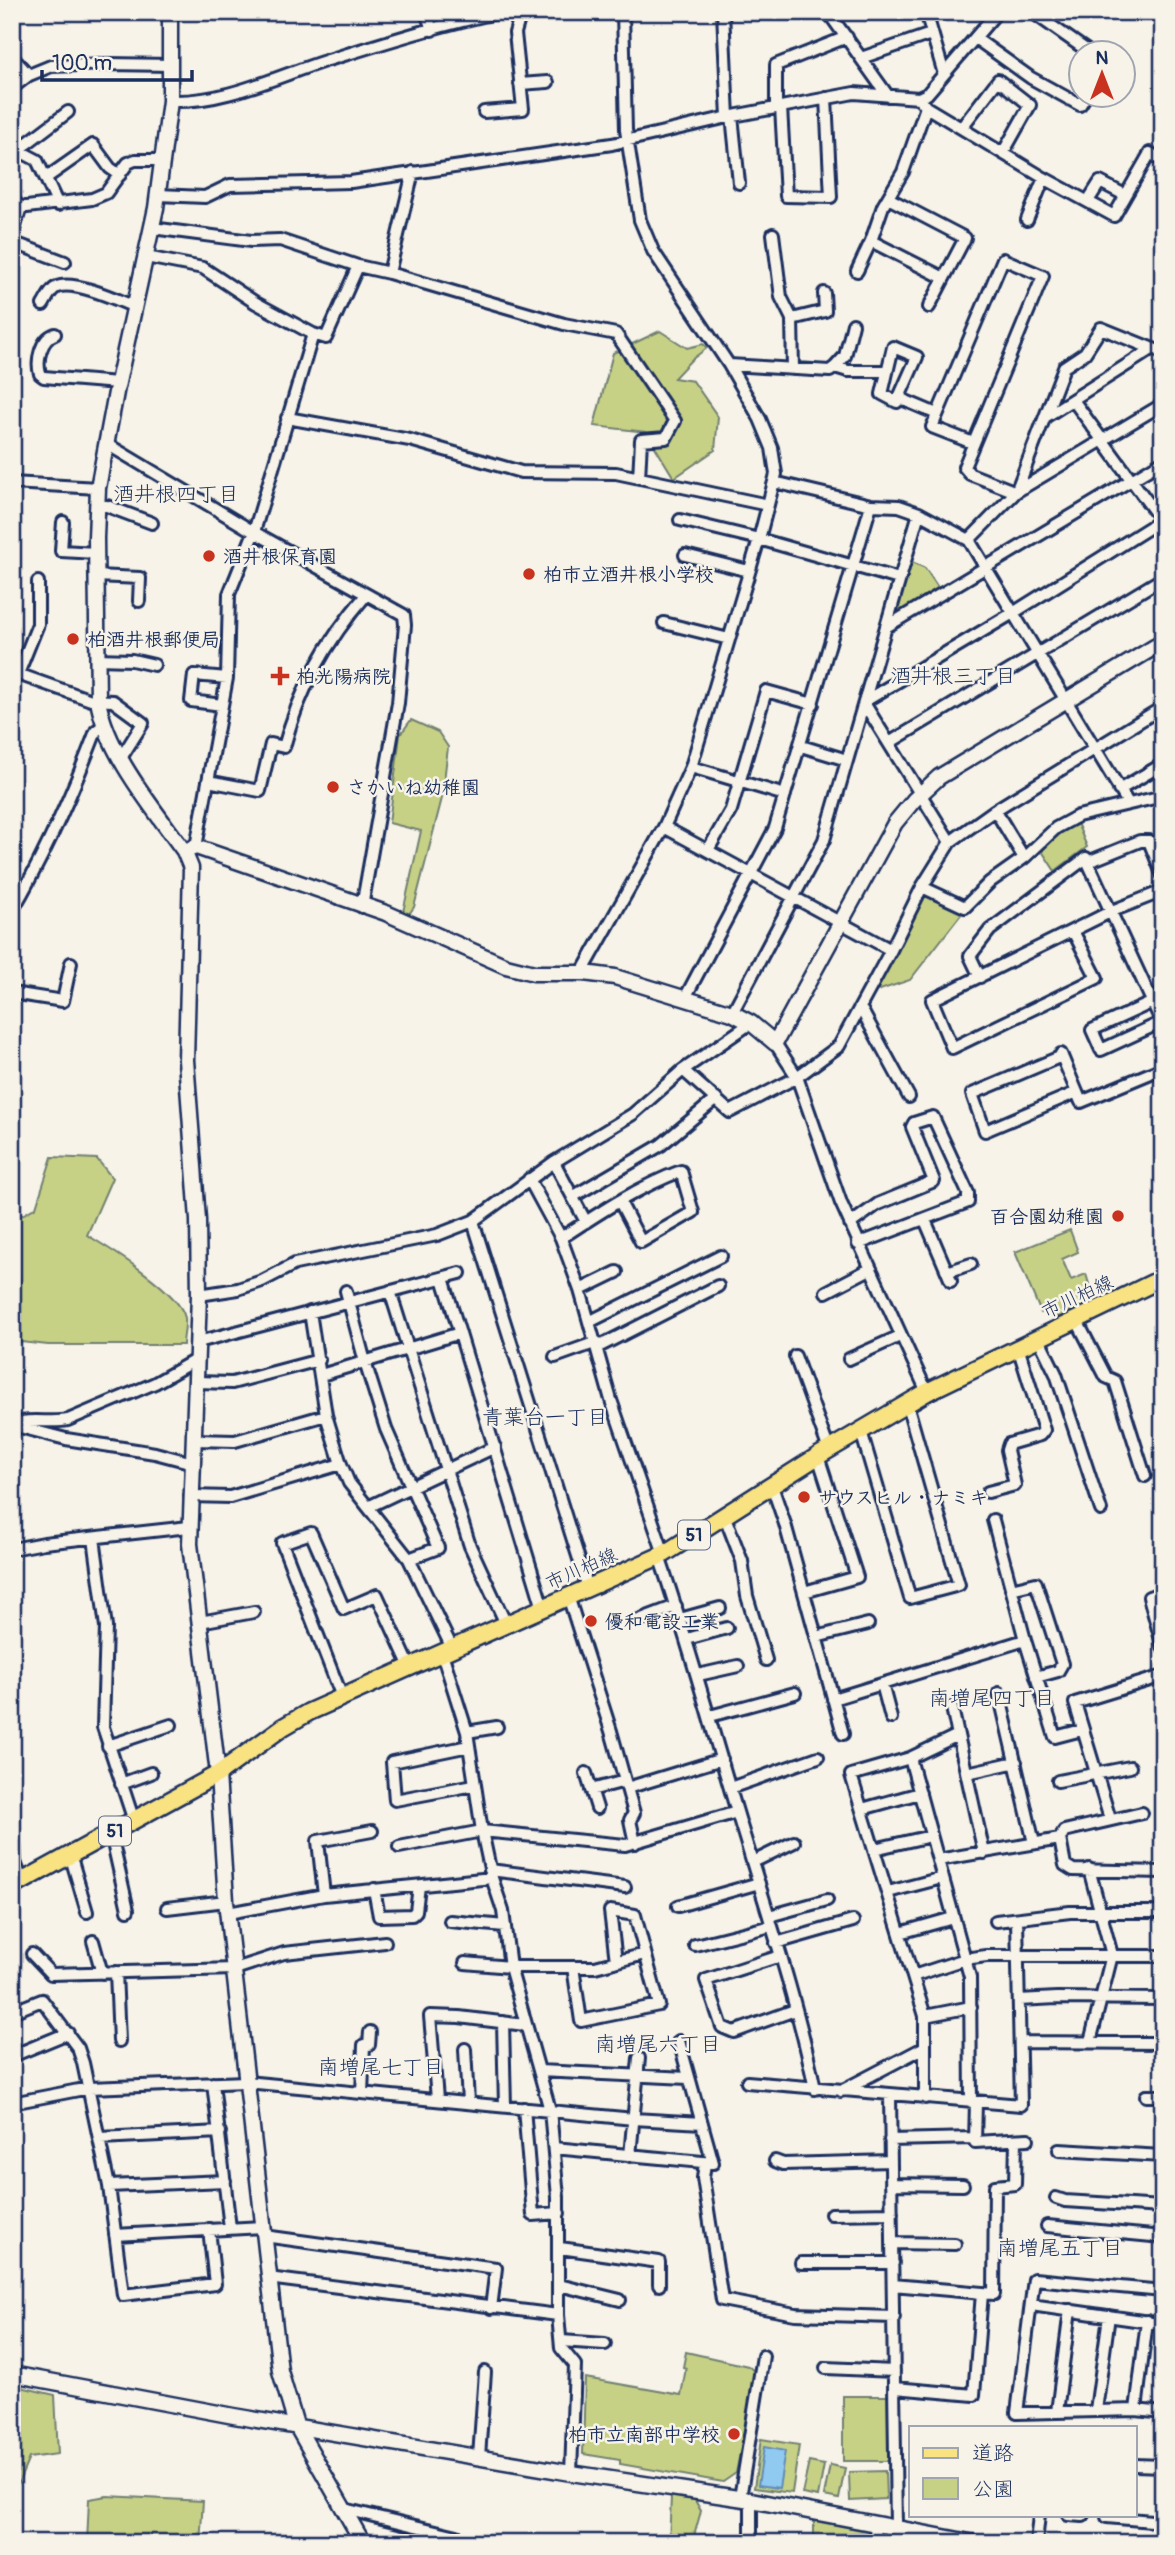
<svg xmlns="http://www.w3.org/2000/svg" width="1175" height="2555" font-family="Pangolin,'Klee One',sans-serif">
  <style>
    .green { fill: #c7d185; stroke: #718072; stroke-width: 2 }
    .water { fill: #91caf1; stroke: #628cb6; stroke-width: 2 }
    .lines { fill: none; stroke-linecap: round; stroke-linejoin: round }
    .street-casing { stroke: #1b2f5e; stroke-width: 16 }
    .secondary-casing { stroke: #1b2f5e; stroke-width: 19 }
    .primary-casing { stroke: #1b2f5e; stroke-width: 21 }
    .street { stroke: #f7f3e8; stroke-width: 10 }
    .secondary { stroke: #f7f3e8; stroke-width: 14 }
    .primary { stroke: #f8e281; stroke-width: 16 }
    .poi-dot { fill: #c8321e; stroke: #f7f3e8; stroke-width: 2.5 }
    .labels { text-anchor: middle; stroke-width: 5; stroke-linejoin: round; paint-order: stroke }
    .shield { fill: #f7f3e8; stroke: #5d6a87; stroke-width: 2 }
    .shield-label { font-size: 18px; font-weight: bold; fill: #1b2f5e }
    .poi-label { font-size: 19px; font-weight: bold; fill: #1b2f5e; stroke: #f7f3e8; text-anchor: start }
    .street-label { font-size: 19px; fill: #1b2f5e; stroke: #f7f3e8 }
    .neighbourhood-label { font-size: 21px; fill: #1b2f5e; stroke: #f7f3e8 }
  </style>
  <rect width="100%" height="100%" fill="#f7f3e8"/>
  <filter id="ink" filterUnits="userSpaceOnUse"><feTurbulence type="fractalNoise" baseFrequency=".0143" numOctaves="2"/><feDisplacementMap in="SourceGraphic" scale="14" xChannelSelector="R" yChannelSelector="G"/><feConvolveMatrix kernelMatrix="1 2 1 2 8 2 1 2 1" color-interpolation-filters="sRGB"/></filter>
  <g filter="url(#ink)">
    <path class="green" d="M660,331L687,348L703,344L707,348L691,360L674,378L693,381L718,417L715,450L674,478L646,432L594,426L613,353Z
      M908,560L925,568L941,592L895,620L891,617Z
      M411,720L438,732L448,747L442,798L414,907L409,914L403,912L421,831L389,823L400,735Z
      M1077,823L1087,847L1055,871L1042,851L1059,832Z
      M926,893L962,913L910,980L874,992L923,894Z
      M52,1157L97,1159L112,1178L87,1235C110,1249 180,1291 185,1318C186,1325 183,1337 183,1345H48L21,1342L12,1330L20,1281L13,1253L17,1218L36,1207Z
      M1070,1230L1078,1252L1062,1259L1071,1280L1086,1274L1092,1294V1303L1057,1318L1052,1308L1041,1313L1015,1252Z
      M686,2352L748,2366L754,2371L755,2378L736,2473L723,2482L620,2464V2460L583,2454L585,2378L681,2395L686,2368L683,2367Z
      M12,2385L55,2395L58,2454L29,2458L18,2484H12Z
      M843,2396H892V2461H843Z
      M761,2439L799,2445L792,2493L754,2488Z
      M809,2462L824,2465L818,2497L802,2494Z
      M830,2465L845,2468L839,2499L824,2496Z
      M885,2471L886,2499L850,2501L849,2472Z
      M692,2495L701,2511L692,2543H669L671,2497Z
      M107,2496L203,2501L200,2543H87L89,2499Z
      M814,2520L869,2528L870,2543H814Z"/>
    <path class="water" d="M764,2447L785,2451L779,2488L758,2485Z"/>
    <g class="lines">
      <g class="street-casing">
        <path id="street" d="M426,12L432,30
          M723,12L728,117
          M828,12L888,96
          M926,12L944,74
          M1032,12L1089,52
          M975,38L1031,78L1080,105L1087,94
          M12,57L29,75
          M861,58L931,34
          M520,84L548,82
          M12,88L29,75L51,66L109,64L171,65
          M919,98L926,107L1044,178L1114,216L1150,153L1163,161
          M170,101C224,103 275,77 325,61C383,43 442,24 502,12
          M781,107L786,196L831,197L826,98
          M776,108V65L847,37
          M484,112L523,109L515,33L521,12
          M732,116L739,183
          M962,127L998,80L1030,105L1003,153
          M12,147L37,160L58,205
          M18,150L68,112
          M46,178L93,145L110,168L120,175
          M158,195L205,197L230,185L351,182L612,144L728,117L854,93L919,98L927,94L997,12
          M888,198L965,238L929,307
          M12,200L21,207H27L92,199L106,193L128,163L135,160H162
          M1088,201L1100,182L1125,195
          M1027,220L1044,178
          M152,228L251,241L280,240L358,266
          M773,234L781,297L792,319L793,369
          M12,236L21,207
          M871,241L944,278
          M12,242L65,262
          M146,257L203,268L256,303L313,334L326,338L358,266L389,273L564,324L616,334L675,421L666,438L641,440L639,478
          M857,271L871,241L883,206L903,172L926,107
          M389,273L413,172
          M43,305C47,299 50,290 57,287C75,280 118,300 135,307
          M792,319L825,311L824,293
          M55,334C41,339 36,360 40,374L44,377L118,383
          M893,347L917,357L897,402L882,394Z
          M729,365L830,371L835,367L848,371H887
          M835,367L845,356L853,324
          M899,398L937,414
          M1073,400L1163,523
          M1045,417L1152,349
          M287,418L410,440L521,472L616,473L768,505
          M973,443L932,427L1003,259L1043,276L964,467L970,474L1016,492L1163,404
          M107,444L254,532L404,615L405,625L398,703L362,907
          M774,482L871,505L899,506L919,513L969,540L1128,803
          M12,483L98,488
          M98,506H107L152,523
          M680,520L759,539L899,579
          M63,522L61,551L96,553
          M969,540L1016,492L1064,367L1085,353L1101,328L1163,353
          M685,555L749,571
          M96,576L140,578L139,601
          M664,623L729,639
          M886,627L1163,461
          M96,659L132,660L154,665
          M12,672L91,700L113,701L143,723L121,758
          M18,674L38,624V582
          M865,701L1013,613L1163,519
          M864,703L950,842
          M222,705L191,701L194,675L227,678
          M889,743L1163,578
          M801,746L847,760
          M691,767L785,795
          M208,781L260,791L271,744L284,747C299,690 327,640 366,595
          M1119,790L1163,764
          M995,810L1024,858
          M664,827L891,950
          M196,847L227,678L229,594L254,532L313,334
          M708,850L731,810L766,691L813,704
          M1088,862L1140,841H1149L1163,876
          M922,887L965,907L990,882L1024,858L1056,828L1078,816L1163,796
          M12,911C46,853 72,794 96,731L104,725
          M1073,931L1097,978L952,1048L932,1000L1112,911L1163,891
          M584,973L585,967L664,827L691,767L759,539L776,474L772,448L760,419L729,365L653,251L640,220L626,130L623,12
          M980,977L970,956L990,930L1086,858L1163,1025
          M12,993L63,1001L71,963
          M685,998L775,828L871,505
          M1153,1002L1092,1030L1101,1050L1162,1022
          M860,1007L909,1097
          M732,1013L824,840L919,513
          M775,1043L797,1077L841,1203L927,1392
          M1061,1054L1081,1102L1163,1068
          M1062,1056L972,1094L985,1131L1077,1092
          M683,1070L730,1112L797,1077L839,1046L891,950L922,887L950,842L995,810L1163,707
          M554,1162L586,1222
          M529,1179L561,1238L580,1290L611,1400L664,1554
          M574,1196L661,1145L716,1099
          M925,1220L951,1281
          M473,1221L588,1588
          M850,1224L878,1204L934,1181L912,1127L914,1123L933,1117L968,1193V1202L858,1244
          M561,1238C599,1213 638,1187 681,1171L693,1212L641,1242L620,1202
          M947,1272L971,1264
          M443,1278L543,1608
          M580,1290L617,1272
          M346,1291L365,1362L386,1429L438,1548L409,1559
          M390,1291L470,1546L506,1624
          M826,1292L870,1269
          M199,1295L238,1289L262,1281L295,1264L437,1235L473,1221L554,1162L633,1114L683,1070L751,1023
          M310,1312L326,1415L341,1464L349,1483L409,1559L452,1648
          M1076,1319L1106,1377L1115,1381L1145,1476
          M591,1321L721,1256
          M1038,1337L1056,1374L1101,1510
          M198,1342L460,1273
          M598,1347L718,1286
          M795,1356L829,1450
          M555,1357L597,1342
          M849,1359L900,1336
          M321,1375L460,1333
          M196,1382L232,1383L319,1360
          M12,1425L66,1439L155,1453L193,1463
          M13,1425C30,1417 50,1424 68,1420L155,1383L197,1359
          M861,1431L910,1598L959,1585L907,1404
          M194,1440L235,1441L326,1415
          M772,1486L785,1524L843,1734
          M988,1492L1015,1485L1007,1450L1009,1444L1040,1435L1044,1430L1018,1347
          M190,1496L230,1497L341,1464
          M368,1507L495,1447
          M725,1517L742,1561L747,1596L766,1660
          M993,1520L1025,1640L1055,1737L1082,1730
          M94,1538L106,1627L103,1727L134,1821
          M12,1549L44,1543L189,1527
          M659,1556C688,1641 711,1726 737,1812C764,1903 796,1995 815,2089
          M1011,1589L1036,1583L1062,1664L1058,1671L1036,1677
          M804,1592L857,1577L818,1456
          M1163,1592L1149,1597L1163,1647
          M568,1596L611,1731L634,1813L630,1820L635,1843
          M680,1619L720,1608
          M639,1620L676,1606
          M200,1622L254,1612
          M816,1637L868,1624
          M687,1639L727,1628
          M442,1653L467,1732L482,1831L492,1878L503,1911L510,1967L550,2110L558,2197V2315L561,2348L575,2365L571,2473
          M698,1675L738,1666
          M882,1684L891,1718
          M999,1693L1034,1843
          M342,1697L282,1543L311,1533L344,1609L377,1595L410,1667
          M833,1699L1025,1640
          M952,1708L984,1853
          M710,1716L795,1693
          M467,1732L497,1727
          M108,1746L171,1725
          M469,1746L392,1762L395,1800L474,1785
          M910,1758L970,1977L971,2102
          M586,1773L597,1808
          M967,1773L1016,1762
          M1058,1781L1130,1767
          M121,1784L151,1773
          M627,1788L722,1759
          M730,1788L818,1757
          M591,1790L625,1781
          M12,1807L15,1862L22,1881
          M862,1809L920,1793
          M1142,1813L1064,1831L1060,1839L1065,1865L1073,1870L1163,1872
          M1110,1819L1075,1703L1163,1676
          M111,1834L128,1910
          M399,1847L482,1831L625,1845L737,1812
          M874,1849L931,1836
          M70,1854L87,1912
          M938,1860L1060,1839
          M753,1862L794,1842
          M1089,1869L1112,1955L1090,2042
          M490,1870L625,1887
          M374,1889L379,1916L412,1915L416,1911L419,1886
          M888,1892L942,1878
          M324,1895L318,1841L372,1831
          M678,1906L759,1883
          M167,1908L226,1901
          M228,1913L324,1895L492,1878
          M769,1916L827,1900
          M450,1921L505,1926
          M996,1921L1070,1912H1163
          M900,1933L953,1918
          M93,1941L102,1973
          M776,1943L853,1921
          M695,1945L771,1926
          M32,1954L51,1974L235,1969L284,1953L385,1942
          M780,1956L706,1980L722,2027L734,2032L795,2010
          M465,1963L510,1967H595L645,1954
          M573,1967L581,2021L659,2005L635,1915L610,1911L616,1961
          M116,1972L119,2041
          M913,1976L965,1959L986,1956H1163
          M1019,2000L1057,1998L1163,1999
          M12,2012L42,2000L78,2048L83,2063L109,2186L123,2295L215,2284L209,2229
          M925,2016L971,2007
          M503,2022L505,2106
          M1020,2042L1163,2043
          M465,2049L468,2102
          M12,2056L68,2033
          M539,2071L688,2078
          M747,2082L1021,2105L1017,1919
          M213,2083L230,2228
          M841,2091L925,2047
          M362,2093L364,2045H369L370,2032
          M890,2095L896,2527
          M1146,2096H1163
          M925,2098V2016L851,1775L910,1758L958,1735
          M437,2099L430,2016L459,2017L525,2025
          M976,2102L975,2142L1028,2139
          M12,2103L89,2088L246,2082L634,2119L702,2123
          M524,2108L533,2215L559,2213
          M100,2138L220,2132
          M890,2140L975,2138
          M554,2148L713,2163L679,2041
          M1059,2150L1163,2156
          M630,2156L639,2058
          M775,2161L783,2164L891,2161
          M705,2163L703,2178L722,2300L795,2314L894,2317
          M891,2184L963,2185
          M109,2186L225,2181
          M1056,2198L1065,2201L1163,2207
          M831,2214L892,2213
          M1047,2226L1163,2237
          M115,2235L263,2227
          M264,2236L496,2268L491,2308
          M892,2243L955,2244
          M560,2248L659,2262V2285
          M801,2263H893
          M268,2278L558,2315
          M559,2285L620,2300
          M893,2285L994,2294L995,2186L1015,2184L1016,2140
          M1163,2291L1034,2279L1017,2413L1136,2410L1163,2413
          M1031,2305L1163,2324
          M561,2341L605,2344
          M826,2368L894,2371
          M895,2388L974,2395L982,2293
          M1096,2410L1109,2316
          M1136,2410L1147,2321
          M1057,2412L1070,2310
          M479,2457L485,2372
          M1135,2465L1163,2466
          M740,2498L763,2356
          M751,2500V2543
          M344,2509L457,2536
          M1068,2515L1083,2516
          M1107,2517L1163,2522
          M875,2524L876,2543
          M1036,2543L1039,2515"/>
      </g>
      <g class="secondary-casing">
        <path id="secondary" d="M170,12V101L156,208L117,387L98,488L96,538L98,700C106,752 154,809 184,851L191,868L186,1060L198,1220L199,1295L190,1544L218,1774L226,1901L280,2371L296,2425L363,2543
          M184,851L196,847L386,913L506,966L534,973H584L615,977L732,1013L751,1023L775,1043L895,823L914,800L939,777L1163,642
          M12,2374L234,2416L571,2473L751,2500L975,2543"/>
      </g>
      <g class="primary-casing">
        <path id="primary" d="M12,1887L218,1774L283,1727L309,1712L664,1554L818,1456L927,1392L1163,1278"/>
      </g>
      <use href="#street" class="street"/>
      <use href="#secondary" class="secondary"/>
      <use href="#primary" class="primary"/>
    </g>
  </g>
  <g class="poi-dot">
    <circle cx="209" cy="556" r="7"/>
    <circle cx="529" cy="574" r="7"/>
    <circle cx="73" cy="639" r="7"/>
    <path d="M276.5 665.5h7v7h7v7h-7v7h-7v-7h-7v-7h7z"/>
    <circle cx="333" cy="787" r="7"/>
    <circle cx="1118" cy="1216" r="7"/>
    <circle cx="804" cy="1497" r="7"/>
    <circle cx="591" cy="1621" r="7"/>
    <circle cx="734" cy="2434" r="7"/>
  </g>
  <g class="labels">
    <g class="shield">
      <rect x="678" y="1520.5" width="32" height="29" rx="5"/>
      <rect x="99" y="1816.5" width="32" height="29" rx="5"/>
    </g>
    <g class="shield-label">
      <text x="694" y="1541">51</text>
      <text x="115" y="1837">51</text>
    </g>
    <g class="poi-label">
      <text x="223" y="563">酒井根保育園</text>
      <text x="543" y="581">柏市立酒井根小学校</text>
      <text x="87" y="646">柏酒井根郵便局</text>
      <text x="296" y="683">柏光陽病院</text>
      <text x="347" y="794">さかいね幼稚園</text>
      <text x="1104" y="1223" text-anchor="end">百合園幼稚園</text>
      <text x="818" y="1504">サウスヒル・ナミキ</text>
      <text x="605" y="1628">優和電設工業</text>
      <text x="720" y="2441" text-anchor="end">柏市立南部中学校</text>
    </g>
    <g class="street-label">
      <text transform="translate(1077 1296) rotate(-25)" y="7">市川柏線</text>
      <text transform="translate(581 1568) rotate(-24)" y="7">市川柏線</text>
    </g>
    <g class="neighbourhood-label">
      <text x="176" y="501">酒井根四丁目</text>
      <text x="953" y="683">酒井根三丁目</text>
      <text x="545" y="1424">青葉台一丁目</text>
      <text x="992" y="1705">南増尾四丁目</text>
      <text x="658" y="2051">南増尾六丁目</text>
      <text x="381" y="2074">南増尾七丁目</text>
      <text x="1060" y="2255">南増尾五丁目</text>
    </g>
  </g>
  <rect width="1175" height="2555" fill="none" stroke="#f7f3e8" stroke-width="42"/>
  <rect x="21" y="21" width="1133" height="2513" fill="none" stroke="#1b2f5e" stroke-width="2.5" filter="url(#ink)"/>
  <rect x="909" y="2426" width="228" height="91" fill="#f7f3e8" stroke="#9fa5b1" stroke-width="2"/>
  <rect x="923" y="2448" width="35" height="10" fill="#f8e281" stroke="#9fa5b1" stroke-width="2"/>
  <text x="972" y="2460" font-size="21" fill="#1b2f5e">道路</text>
  <rect x="923" y="2478" width="35" height="21" fill="#c7d185" stroke="#9fa5b1" stroke-width="2"/>
  <text x="972" y="2496" font-size="21" fill="#1b2f5e">公園</text>
  <g transform="translate(1102 74)"><circle r="33" fill="#f7f3e8" stroke="#9fa5b1" stroke-width="2"/>
  <path d="M0-5L12 26L0 18L-12 26Z" fill="#c8321e"/>
  <text y="-10" font-size="19" font-weight="bold" text-anchor="middle" fill="#1b2f5e">N</text>
  </g>
  <path d="M42 70v10h150v-10" fill="none" stroke="#1b2f5e" stroke-width="3.5"/>
  <text x="52" y="70" font-size="21" fill="#1b2f5e" stroke="#f7f3e8" stroke-width="5" paint-order="stroke">100 m</text>
</svg>
